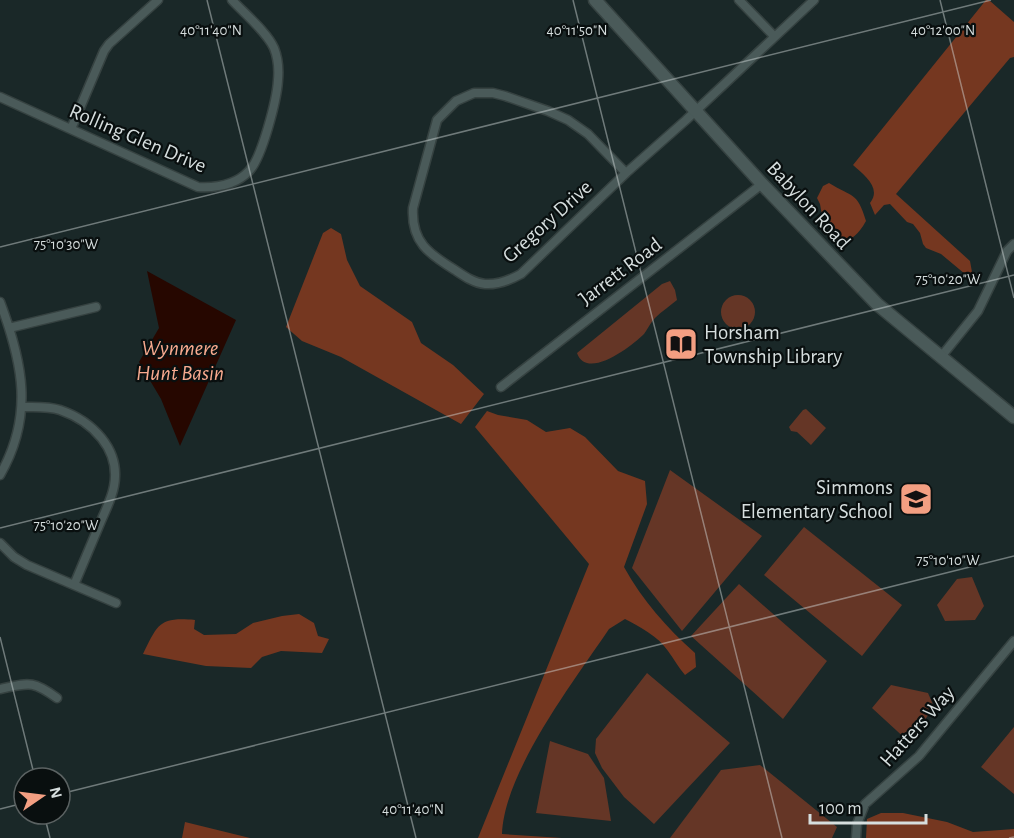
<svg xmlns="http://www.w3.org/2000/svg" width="1014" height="838" font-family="'Alegreya Sans',sans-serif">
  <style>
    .green { fill: #653626 }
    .forest { fill: #753720 }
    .water { fill: #260700 }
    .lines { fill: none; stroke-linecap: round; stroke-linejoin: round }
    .street-casing { stroke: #364241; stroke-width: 11 }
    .secondary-casing { stroke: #364241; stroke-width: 15 }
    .street { stroke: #4a5a59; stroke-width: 8 }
    .secondary { stroke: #4a5a59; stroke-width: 12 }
    .ticks { fill: none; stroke: #d6dede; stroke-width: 1.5; stroke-opacity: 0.45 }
    .labels { text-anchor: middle; stroke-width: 4.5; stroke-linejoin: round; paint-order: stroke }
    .street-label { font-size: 21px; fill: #d6dede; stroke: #090f0f }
    .poi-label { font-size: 21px; fill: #d6dede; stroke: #090f0f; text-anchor: start }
    .water-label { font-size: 22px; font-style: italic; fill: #f8aa8f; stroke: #090f0f }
    .ticks-label { font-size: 15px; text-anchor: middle; fill: #d6dede; stroke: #090f0f; stroke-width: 4.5; stroke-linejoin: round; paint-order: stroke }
  </style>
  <rect width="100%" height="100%" fill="#1a2828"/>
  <path class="green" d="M670,281L675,290L677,300C670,306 662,311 655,318C650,323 648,329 644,334C632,346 587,381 577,353L662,284Z
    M721 312a17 17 0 1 1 34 0a17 17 0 1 1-34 0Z
    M806,409L826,428L811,445L797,432L791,431L789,427L803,410Z
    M670,470L762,536L682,631L632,568Z
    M804,527L902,605L862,656L764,575Z
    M972,577L984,606L975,620L945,621L937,605L957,579Z
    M739,584L827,661L783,719L691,636Z
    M647,673L730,743L654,824L624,797L602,768L595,753L596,739Z
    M891,685L928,693L934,707L909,742L872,708Z
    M1014,727V794L981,767Z
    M550,741L588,754L604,778L611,821L536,813Z
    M760,765L837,827L832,838H670L721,770Z"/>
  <path class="forest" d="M986,0L990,1L1014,22V57L1010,58L896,194L970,261L972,272L969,274H965L941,254L926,248L923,244L920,233L913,224L907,222L890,204L884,205L875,215L870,203C882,188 864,175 853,165Z
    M829,183C853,198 857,191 866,221C858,235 852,241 835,242L832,236L831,224L822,215L820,204L817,198L823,186Z
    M331,228L341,234L347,260L360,286L412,322L421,343L453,365L484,394L461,424L341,357L302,341L286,327L323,233Z
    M487,411L498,415L527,420L546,432L570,428L585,437L618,471L645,481L647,504L624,567C643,601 666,627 695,653L696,667L685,675C678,667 674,659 668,651C658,636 640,627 625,619L609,629C574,681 504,772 502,834L562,838H478L589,564L475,427Z
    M299,614L314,623L318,636L329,639L322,653L281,651L262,657L251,668L206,666L143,654C158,624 159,617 195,620L194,629L204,635L236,634L253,623L282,616Z
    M881,813H903L947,822L973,832L1014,829V838H866L867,819Z
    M185,822L250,838H182Z"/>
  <path class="water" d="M147,271L236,320L180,446L161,399L139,362L159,328Z"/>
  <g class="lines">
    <g class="street-casing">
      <path id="street" d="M739,0L774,36
        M0,97L198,187C217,188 236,185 249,171C262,158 277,99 278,80C279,69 278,58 274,48C267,32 244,13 232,0
        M71,129L104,51L109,44L158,0
        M626,173L588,134L568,120L548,111L505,96L493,93H474L456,101L437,120L413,208C411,242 429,254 455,270C464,276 474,283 485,284C498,285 510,280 521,274L626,173L686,120L814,0
        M0,302C23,363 34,416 0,475
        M9,328L96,307
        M940,358L978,311L1007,251L1014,244
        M501,387L762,184
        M23,407C35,407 48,406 60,410C92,421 121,449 114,486C112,498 106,509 101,521C92,542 83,564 74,585
        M0,543L14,557L27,565L116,603
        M0,689C29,683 32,680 57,698
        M856,838L857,824L865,804L919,756L1014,641"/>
    </g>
    <g class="secondary-casing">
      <path id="secondary" d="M595,0L762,184L877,304L1014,417"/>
    </g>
    <use href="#street" class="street"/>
    <use href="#secondary" class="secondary"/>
  </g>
  <path class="ticks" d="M207,0L416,838M573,0L782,838M940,0L1014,298M0,247L991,0M0,528L1014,275M0,637L35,778M60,794L1014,556M0,809L24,803M44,814L50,838M1009,838L1014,837"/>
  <defs>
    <g id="library-square" transform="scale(1.725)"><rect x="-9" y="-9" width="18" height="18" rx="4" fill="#f39f82" stroke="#090f0f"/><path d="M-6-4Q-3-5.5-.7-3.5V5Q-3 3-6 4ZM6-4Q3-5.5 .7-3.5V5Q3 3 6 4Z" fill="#111"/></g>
    <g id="school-square" transform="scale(1.725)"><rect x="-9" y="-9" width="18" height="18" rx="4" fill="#f39f82" stroke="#090f0f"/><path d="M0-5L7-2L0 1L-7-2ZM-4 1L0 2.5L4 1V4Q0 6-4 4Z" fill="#111"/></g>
  </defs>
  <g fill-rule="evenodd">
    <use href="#library-square" x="681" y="344"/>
    <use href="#school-square" x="916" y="499"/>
  </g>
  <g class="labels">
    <g class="street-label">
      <text transform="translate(138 138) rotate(23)" y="7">Rolling Glen Drive</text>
      <text transform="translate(809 205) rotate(47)" y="7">Babylon Road</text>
      <text transform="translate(547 221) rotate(-42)" y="7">Gregory Drive</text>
      <text transform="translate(620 271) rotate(-37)" y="7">Jarrett Road</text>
      <text transform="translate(917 726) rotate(-48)" y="7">Hatters Way</text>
    </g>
    <g class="poi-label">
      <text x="704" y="339">Horsham<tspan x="704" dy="24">Township Library</tspan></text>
      <text x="893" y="494" text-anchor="end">Simmons<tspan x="893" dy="24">Elementary School</tspan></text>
    </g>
    <g class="water-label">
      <text x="180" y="355">Wynmere<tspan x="180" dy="25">Hunt Basin</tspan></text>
    </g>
  </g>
  <g class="ticks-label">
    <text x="943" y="35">40°12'00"N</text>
    <text x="211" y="35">40°11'40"N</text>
    <text x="577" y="35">40°11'50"N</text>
    <text x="66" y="249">75°10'30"W</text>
    <text x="948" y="284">75°10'20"W</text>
    <text x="66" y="530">75°10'20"W</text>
    <text x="948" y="565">75°10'10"W</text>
    <text x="413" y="814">40°11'40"N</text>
  </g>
  <g transform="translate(42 796) rotate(76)"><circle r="28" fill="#090f0f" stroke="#5b6262" stroke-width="1.5"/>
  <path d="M0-4.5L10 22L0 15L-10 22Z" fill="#f39f82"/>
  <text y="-9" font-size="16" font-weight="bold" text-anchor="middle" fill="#d6dede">N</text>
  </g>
  <path d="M810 814v9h116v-9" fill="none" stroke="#d6dede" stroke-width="3"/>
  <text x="819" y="814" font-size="18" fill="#d6dede" stroke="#090f0f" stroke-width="4.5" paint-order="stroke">100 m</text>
</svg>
